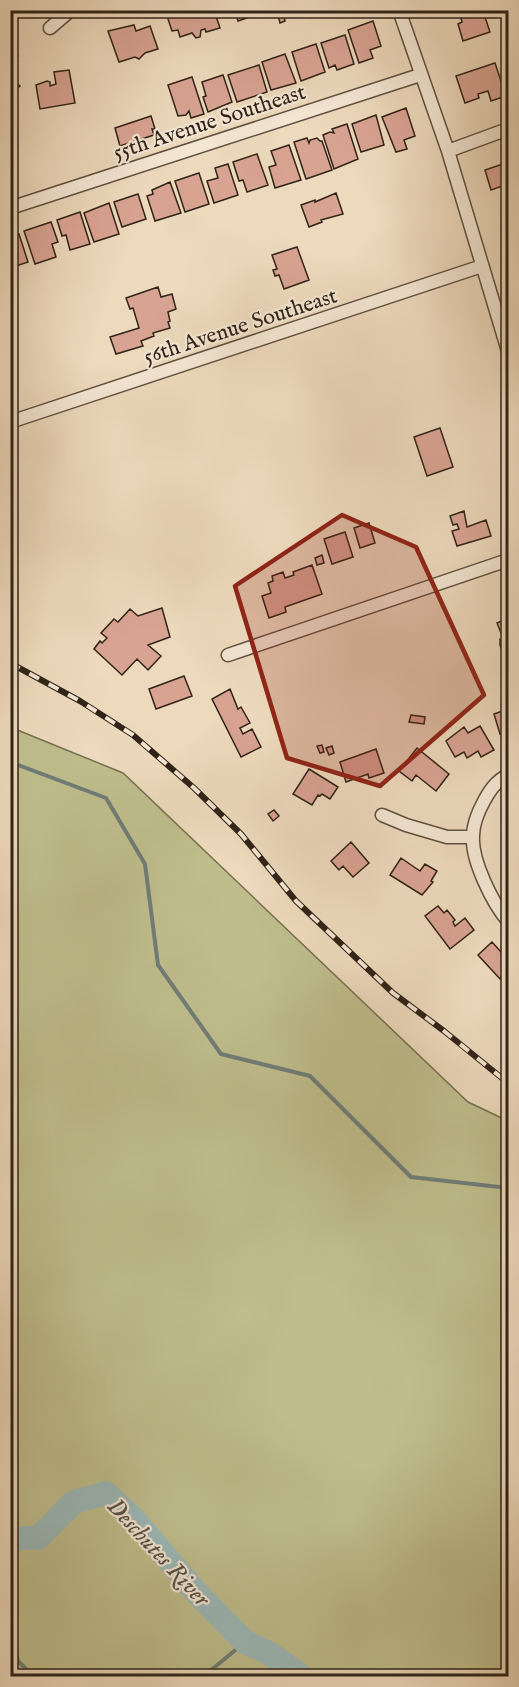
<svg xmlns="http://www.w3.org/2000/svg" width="519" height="1687" font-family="'IM FELL English',serif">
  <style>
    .green { fill: #bfbd8c; stroke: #787052; stroke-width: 1.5 }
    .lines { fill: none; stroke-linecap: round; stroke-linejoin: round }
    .stream { stroke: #707d78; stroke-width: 4 }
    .river { stroke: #9bb9b8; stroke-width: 24 }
    .building { fill: #d9a392; stroke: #302318; stroke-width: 1.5 }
    .minor-casing { stroke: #5f5041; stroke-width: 15 }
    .minor { stroke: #f3e6d3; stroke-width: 12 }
    .rail-casing { stroke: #302318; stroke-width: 6 }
    .rail { stroke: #f3e6d3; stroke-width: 4; stroke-dasharray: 11; stroke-linecap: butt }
    .marked { fill: #8f2418; fill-opacity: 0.2; stroke: #8f2418; stroke-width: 4.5; stroke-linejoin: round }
    .labels { text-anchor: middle; stroke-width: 4.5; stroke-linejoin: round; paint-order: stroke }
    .street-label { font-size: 22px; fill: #302318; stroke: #f3e6d3 }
    .water-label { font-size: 24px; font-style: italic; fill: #505048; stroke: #f3e6d3 }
  </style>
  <rect width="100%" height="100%" fill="#edd9bc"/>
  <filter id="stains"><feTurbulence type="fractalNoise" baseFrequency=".00333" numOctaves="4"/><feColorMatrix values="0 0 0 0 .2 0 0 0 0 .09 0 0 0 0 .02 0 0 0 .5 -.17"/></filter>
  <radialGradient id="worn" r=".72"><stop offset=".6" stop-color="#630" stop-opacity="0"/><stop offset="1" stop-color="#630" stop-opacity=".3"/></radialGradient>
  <path class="green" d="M10,727L123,773L468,1102L508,1121V1676H11Z"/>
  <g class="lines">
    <path class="stream" d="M10,762L106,798L145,864L158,965L221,1054L310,1076L411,1177L508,1188
      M10,1633L18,1661L33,1676
      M204,1676L245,1642"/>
    <path class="river" d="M10,1538H38L74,1502L106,1493L134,1519L195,1591L245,1642L269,1653L301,1676"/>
  </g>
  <path class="building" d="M172,10H188L189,14L196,10H214L220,28L206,32L205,29L201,30L200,37L196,38L192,33L180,37L178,30L172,31L166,13Z
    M234,10H271L238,21Z
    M289,10H302L303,12L290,16Z
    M459,10H491L492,14L485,17L490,32L463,41L458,24L462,22Z
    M283,13L285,21L280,23L278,15Z
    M373,21L381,46L370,50L373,58L359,63L348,30Z
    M134,25L136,31L150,26L158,49L145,53L139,59L135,57L119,62L108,31Z
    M345,35L354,64L337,70L335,65L329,68L321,43Z
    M316,44L325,72L301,81L292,52Z
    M10,49L18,56L10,63Z
    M285,54L296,83L271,90L262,62Z
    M495,63L506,96L491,101L488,91L478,94L479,98L465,103L456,76Z
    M259,65L267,92L237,102L228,75Z
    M69,70L75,103L40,109L36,85L47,81L50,82V86L56,84L54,72Z
    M223,75L232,102L208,112L203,97L206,96L202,82Z
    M10,77L20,86L10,95Z
    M192,77L204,114L191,118L189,111L186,115L178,116L168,85Z
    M406,108L415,136L404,140L407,149L396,152L382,117Z
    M376,115L384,145L361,152L352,124Z
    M151,116L155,129H152L154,135L120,146L115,128Z
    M347,124L358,159L334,169L323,135L330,132L334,133L332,129Z
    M307,138L309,143L310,140L317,138L320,141H322L332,170L306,179L294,142Z
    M289,145L301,180L275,188L269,167L276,165L271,151Z
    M257,154L268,185L247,192L243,180L239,181L233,162Z
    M228,164L238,195L214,203L207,181L218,178L215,168Z
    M503,164L504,167L508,165V184L491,190L485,170Z
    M199,173L209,204L185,212L175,181Z
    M170,182L181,213L155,221L147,196L153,194L152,190Z
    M336,193L343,214L321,220L322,222L309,227L301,205L315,200V202Z
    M138,194L146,219L122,227L114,202Z
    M109,203L119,234L94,242L84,213Z
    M80,212L90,244L70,250L66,235L62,236L57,220Z
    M51,222L58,242L52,244L56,257L35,264L24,231Z
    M19,234L28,262L10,268V237Z
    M297,247L309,280L284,289L279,275L275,276L273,270L277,269L272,255Z
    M158,287L161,297L172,294L176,309L168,312L170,321L168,322L170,328L153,333L154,336L141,341L143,346L116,354L110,337L139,328L133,308L130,309L126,298Z
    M440,428L453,467L427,476L414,437Z
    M464,511L467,527L486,520L491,536L457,546L452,531L459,529L457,524L453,525L450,516Z
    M369,523L375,543L360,548L354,528Z
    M345,532L353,557L332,564L324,539Z
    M322,555L324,563L317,565L315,558Z
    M312,565L322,594L285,607L286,612L269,618L262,596L271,593L268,583L273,581L272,576L283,572L285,578L294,575L293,572Z
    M162,608L170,637L148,645L161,656L148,670L137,659L122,675L94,649L100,641L102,643L107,638L101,633L114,619L118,622L130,609L138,616Z
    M508,612V656L504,657L500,645V639L503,638L497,623L504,620Z
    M184,676L192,696L156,709L149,689Z
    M230,689L238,709L241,707L250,723L240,728L243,734L252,729L261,747L241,757L212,699Z
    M508,709V731L500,734L494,714Z
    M411,715L425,717L424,724L409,722Z
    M480,726L494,750L481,757L478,751L467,758L464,752L455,757L446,741L464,727L468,733Z
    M322,745L324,752L320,753L317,746Z
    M332,746L334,753L329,755L326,748Z
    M417,748L449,774L436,791L416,775L412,781L399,771Z
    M376,749L384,773L369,778L368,774L346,782L340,762Z
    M309,769L338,787L330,799L322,794L320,796L318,795L312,805L293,794Z
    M274,810L279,816L273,821L268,814Z
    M351,842L369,863L353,877L343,866L339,870L331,861Z
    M401,858L420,871L425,864L437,871L431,881L433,882L422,895L390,875Z
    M438,906L444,913L447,910L455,920L453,922L455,926L465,918L474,930L450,949L425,916Z
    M492,942L502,953L503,952L508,956L505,959L508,963V971L500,979L478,955Z"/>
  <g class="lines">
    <g class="minor-casing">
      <path id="minor" d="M399,10L448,151L508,351
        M50,28L71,10
        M448,151L508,129
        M10,208L420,75
        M10,422L482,266
        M228,655L508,560
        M508,775C496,781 490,790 484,801C478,812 473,824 473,836C471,860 493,904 508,921
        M382,815L406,825L447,837H472"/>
    </g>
    <use href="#minor" class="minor"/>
    <g class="rail-casing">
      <path id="rail" d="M10,663L80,701L133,735L194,788L241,834L296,901L393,993L444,1031L508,1083"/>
    </g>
    <use href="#rail" class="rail"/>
  </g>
  <path class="marked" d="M342,515L416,547L484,695L380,786L287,758L235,586Z"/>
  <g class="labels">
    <g class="street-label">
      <text transform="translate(209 121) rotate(-18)" y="8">55th Avenue Southeast</text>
      <text transform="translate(240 325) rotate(-18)" y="8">56th Avenue Southeast</text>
    </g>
    <g class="water-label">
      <text transform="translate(159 1552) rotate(47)" y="8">Deschutes River</text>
    </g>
  </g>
  <rect width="519" height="1687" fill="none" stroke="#edd9bc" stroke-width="36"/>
  <rect x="12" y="12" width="495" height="1663" fill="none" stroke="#302318" stroke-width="3"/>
  <rect x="18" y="18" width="483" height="1651" fill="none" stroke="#302318" stroke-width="1.5"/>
  <rect width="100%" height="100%" filter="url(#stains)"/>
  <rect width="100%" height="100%" fill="url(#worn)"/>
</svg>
